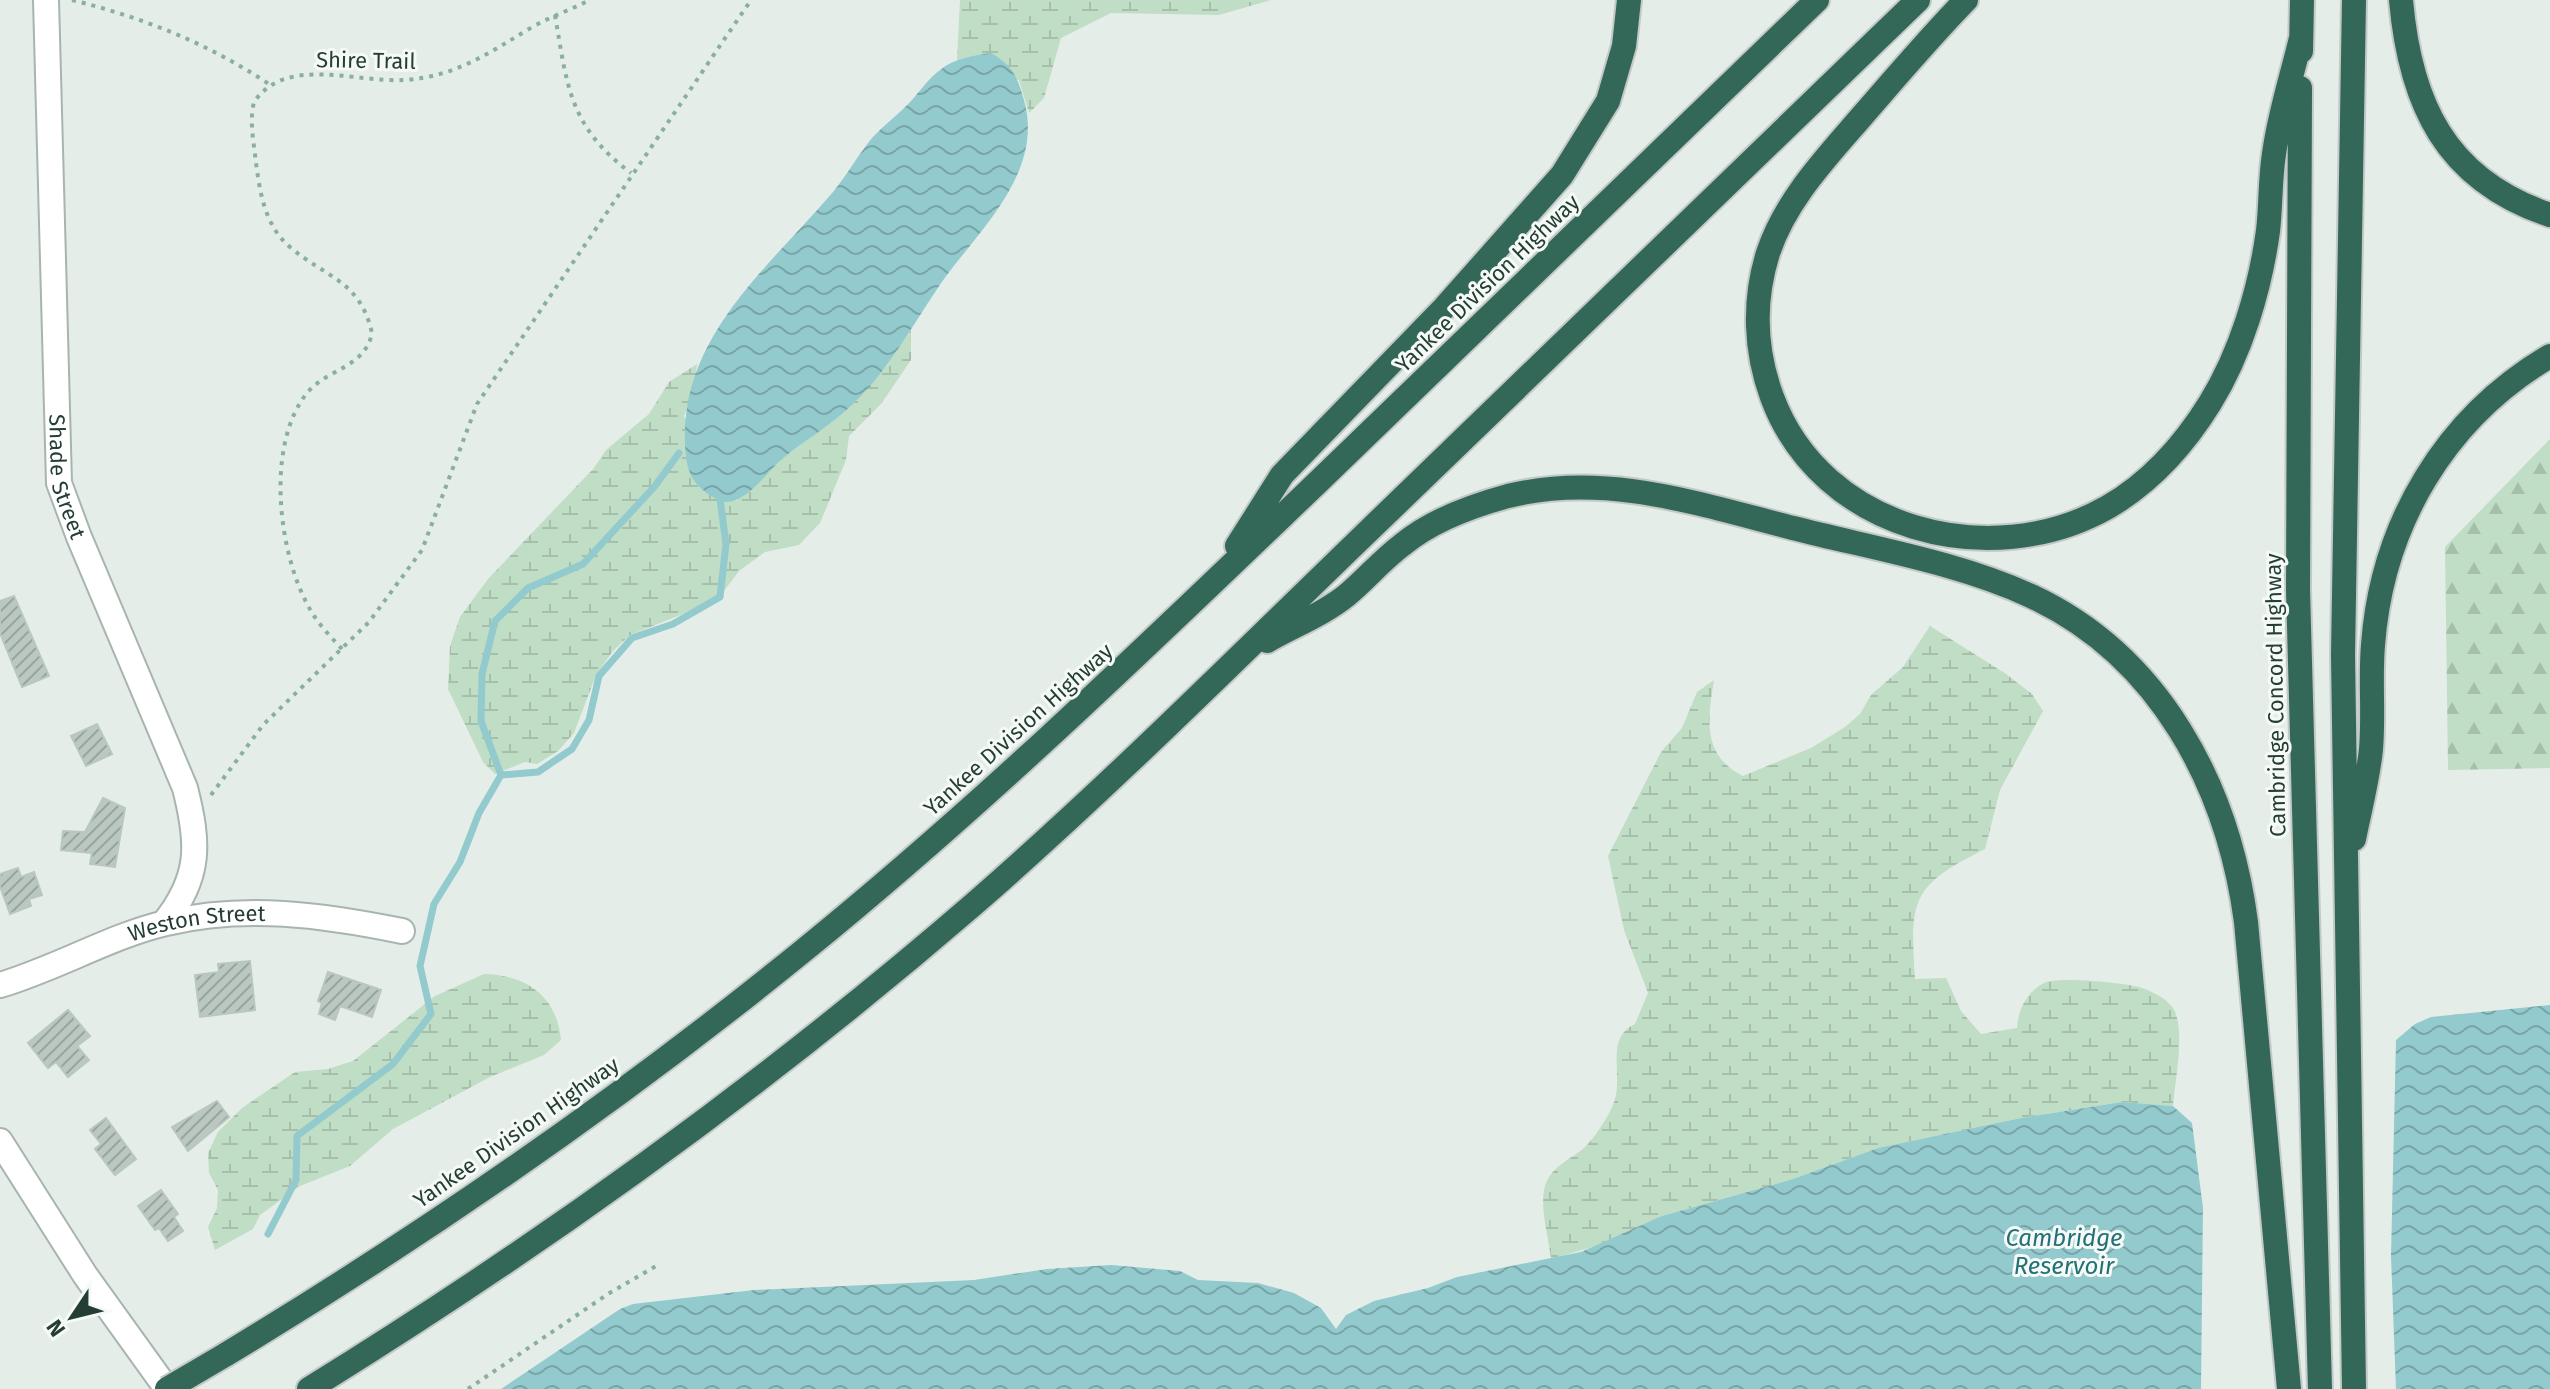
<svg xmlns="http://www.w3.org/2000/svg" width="2550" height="1389" font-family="'Fira Sans',sans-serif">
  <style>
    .forest { fill: url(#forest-firs) }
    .wetland { fill: url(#wetland-marsh) }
    .water { fill: url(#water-waves) }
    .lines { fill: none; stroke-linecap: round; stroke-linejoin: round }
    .stream { stroke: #92cace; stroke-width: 7 }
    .building { fill: url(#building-hatch); stroke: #b8c7bf; stroke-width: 2 }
    .minor-casing { stroke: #a8b5af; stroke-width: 28 }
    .tertiary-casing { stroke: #a8b5af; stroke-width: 28 }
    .motorway-casing { stroke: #c2c9c6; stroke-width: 28 }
    .path { stroke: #88af9f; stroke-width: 4; stroke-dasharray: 4 6; stroke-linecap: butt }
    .minor { stroke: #fff; stroke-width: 24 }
    .tertiary { stroke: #fff; stroke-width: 24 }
    .motorway { stroke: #336859; stroke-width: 24 }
    .motorway-bridge-casing { stroke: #c2c9c6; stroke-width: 28; stroke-linecap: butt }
    .motorway-bridge { stroke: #336859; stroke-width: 24 }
    .labels { text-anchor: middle; stroke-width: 6; stroke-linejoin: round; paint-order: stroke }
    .street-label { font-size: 22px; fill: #253e35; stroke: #f6faf7 }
    .water-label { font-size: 24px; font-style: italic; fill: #237076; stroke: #f6faf7 }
  </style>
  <defs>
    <pattern id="forest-firs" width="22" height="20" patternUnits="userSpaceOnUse" patternTransform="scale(2)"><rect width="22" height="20" fill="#c0ddc5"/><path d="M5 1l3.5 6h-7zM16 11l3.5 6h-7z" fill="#a5bfaa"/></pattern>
    <pattern id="wetland-marsh" width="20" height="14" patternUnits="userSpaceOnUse" patternTransform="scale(2)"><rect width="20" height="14" fill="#c0ddc5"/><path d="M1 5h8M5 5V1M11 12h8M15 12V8" fill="none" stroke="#a5bfaa"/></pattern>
    <pattern id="water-waves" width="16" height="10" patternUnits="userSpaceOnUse" patternTransform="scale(2)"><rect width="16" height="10" fill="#92cace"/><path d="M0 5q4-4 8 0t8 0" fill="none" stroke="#77a5a8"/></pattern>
    <pattern id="building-hatch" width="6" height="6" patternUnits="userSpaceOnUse" patternTransform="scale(2)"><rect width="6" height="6" fill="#bbc8c2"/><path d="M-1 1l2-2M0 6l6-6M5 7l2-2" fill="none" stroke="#98a49e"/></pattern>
  </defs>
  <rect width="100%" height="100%" fill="#e5ede9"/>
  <path class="forest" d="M2550,439V768L2448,770L2445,547Z"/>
  <path class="wetland" d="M960,0H1271L1219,15L1111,13L1061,38L1044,98L1029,113L1019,80L957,60Z
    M911,330V360L881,404L849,436L846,460L820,523L799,545L765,552L739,571L721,595L698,608L630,635L613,651L596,675L574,733L558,751L537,764L525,762L495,774L483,762L448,689L450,646L460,617L488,579L594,468L606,450L649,414L669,382L697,364L695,385L684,416L736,501L781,460L851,406L887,365Z
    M1930,626L2006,674L2032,694L2043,711L2000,790L1985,849C1911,886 1910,899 1915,979L1946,978L1961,1011L1981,1034L2017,1028C2018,1009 2027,992 2044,983C2057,976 2128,983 2142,988C2153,992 2166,998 2173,1008C2186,1028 2175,1082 2173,1106L2122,1102L2021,1118L1878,1148L1793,1179L1662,1216L1613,1241L1551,1259C1549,1238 1539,1207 1545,1186C1552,1164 1574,1159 1588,1144C1597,1134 1610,1114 1614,1102C1624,1076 1604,1038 1635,1024L1648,993L1624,930L1608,856L1661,752L1682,728L1697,692L1714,680C1708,718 1701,755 1743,776L1811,748L1845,727L1860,714L1871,695L1903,667Z
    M484,974C526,975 557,996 561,1040L544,1055L490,1077L393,1129L350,1166L300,1186L260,1215L253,1229L215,1250L208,1227L217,1208L218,1190L209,1173L208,1153L218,1132L242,1108L295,1072L328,1069L353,1061L435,996Z"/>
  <path class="water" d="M991,53C1013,66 1017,76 1024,100C1044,171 982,227 944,279C914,322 890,369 852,405C830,426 803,441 780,461C765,474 741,511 718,500C692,486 686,472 685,443C681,336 769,267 833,192C847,175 858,155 872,138C884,125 899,114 911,101C920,91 929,78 940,70C954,58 973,56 991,53Z
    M2550,1005V1389H2396L2391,1256L2396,1040L2415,1024L2431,1017Z
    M2122,1102L2173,1106L2192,1123L2203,1208L2201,1389H501L620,1309L633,1304L754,1290L974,1280L1047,1269L1111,1265L1180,1271L1198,1280L1258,1283L1294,1293L1321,1308L1336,1329L1346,1315L1374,1301L1428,1288L1457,1277L1581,1252L1662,1216L1793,1179L1878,1148L2021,1118Z"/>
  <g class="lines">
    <path class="stream" d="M501,775L481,721L482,674L495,621L528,588L583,564L655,486L679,453
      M268,1234L296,1180L297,1136L393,1064L431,1014L420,966L434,904L460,862L479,813L501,775L538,772L572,749L589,720L599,676L632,638L673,624L720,597L726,544L720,499"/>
  </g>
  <path class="building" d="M14,596L49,676L22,687L0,633V601Z
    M97,724L112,754L86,766L71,736Z
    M103,798L125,808L115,867L90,864L92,853L61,850L63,831L85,832Z
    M18,868L21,877L34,872L42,895L29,899L31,906L10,914L0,886V874Z
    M250,961L255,1010L200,1017L195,975L219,972L218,964Z
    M328,972L381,990L372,1017L340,1006L335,1020L319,1014L322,1003L318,1001Z
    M68,1010L90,1036L77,1046L89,1060L68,1077L56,1062L48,1068L28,1043Z
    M217,1101L229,1117L188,1151L172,1127Z
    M106,1118L136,1159L115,1175L95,1149L101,1144L90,1130Z
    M161,1190L178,1214L174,1217L183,1231L168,1241L159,1228L155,1230L138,1206Z"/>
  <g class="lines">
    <g class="minor-casing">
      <g id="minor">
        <path id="s1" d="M46,0L59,483L79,537L185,788C199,843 201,877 164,923"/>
        <path id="s2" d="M0,985C55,969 113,935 166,923C245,904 323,915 402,931"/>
      </g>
    </g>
    <g class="tertiary-casing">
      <path id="tertiary" d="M0,1141L85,1275L167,1389"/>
    </g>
    <g class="motorway-casing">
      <path id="motorway" d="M1966,0C1930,37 1897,76 1863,115C1827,157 1786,199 1768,253C1753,301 1755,351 1772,397C1821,530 1990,574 2108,507C2151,482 2184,445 2210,403C2241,353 2260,289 2268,231C2271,205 2270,179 2274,154C2279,115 2292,76 2301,38
        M2401,0C2410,103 2445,180 2550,215
        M2301,51L2302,0
        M2300,88L2298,590L2320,1389
        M1237,546L1282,475L1445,307L1562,175L1608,101L1624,46L1629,0
        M1267,641C1293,626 1324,614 1347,595C1366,579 1382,560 1402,545C1432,520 1471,506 1508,496C1606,472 1698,504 1793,528C1871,548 1957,562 2031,596C2160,656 2228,786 2246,922L2289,1389
        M2354,839C2360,809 2368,779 2371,749C2374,715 2370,679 2373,645C2382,524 2445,418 2550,356
        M225,1355C427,1233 621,1099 803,951C983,805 1150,643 1317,483C1483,322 1650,161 1817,0
        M309,1389C542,1245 767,1083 974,904C1106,789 1230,665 1356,543C1543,362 1730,181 1918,0
        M2354,1389L2343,655L2354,0"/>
    </g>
    <path class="path" d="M72,0C144,18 207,43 269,84
      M555,15C567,85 569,127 631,173
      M342,649C331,637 319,625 311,611C278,556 265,445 307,393C328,368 365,368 372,333C360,280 326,278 290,247C265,226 260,193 256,163C254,143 249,122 254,102C286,55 356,83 404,80C456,77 490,52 534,26C552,16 571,10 589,0
      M211,795L263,725L369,622L422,550L477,404L751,0
      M468,1389L608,1294L656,1266"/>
    <use href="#minor" class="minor"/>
    <use href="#tertiary" class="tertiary"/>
    <use href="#motorway" class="motorway"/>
    <g class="motorway-bridge-casing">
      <path id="motorway-bridge" d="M167,1389L225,1355"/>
    </g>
    <use href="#motorway-bridge" class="motorway-bridge"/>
  </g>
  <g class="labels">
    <g class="street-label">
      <text transform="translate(366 60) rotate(1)" y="8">Shire Trail</text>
      <text transform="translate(1487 283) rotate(-44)" y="8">Yankee Division Highway</text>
      <text dy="8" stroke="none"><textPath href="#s1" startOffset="478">Shade Street</textPath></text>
      <text transform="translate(2275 695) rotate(-91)" y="8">Cambridge Concord Highway</text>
      <text transform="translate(1018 729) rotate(-42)" y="8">Yankee Division Highway</text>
      <text dy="8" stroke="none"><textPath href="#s2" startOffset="208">Weston Street</textPath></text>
      <text transform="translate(516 1132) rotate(-35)" y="8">Yankee Division Highway</text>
    </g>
    <g class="water-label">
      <text x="2064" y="1246">Cambridge<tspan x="2064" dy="28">Reservoir</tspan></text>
    </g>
  </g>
  <g transform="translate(72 1317) rotate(235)" stroke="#f6faf7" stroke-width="6" paint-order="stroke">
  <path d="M0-6L14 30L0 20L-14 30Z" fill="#253e35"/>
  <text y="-12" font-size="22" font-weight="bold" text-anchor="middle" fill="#253e35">N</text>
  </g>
</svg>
